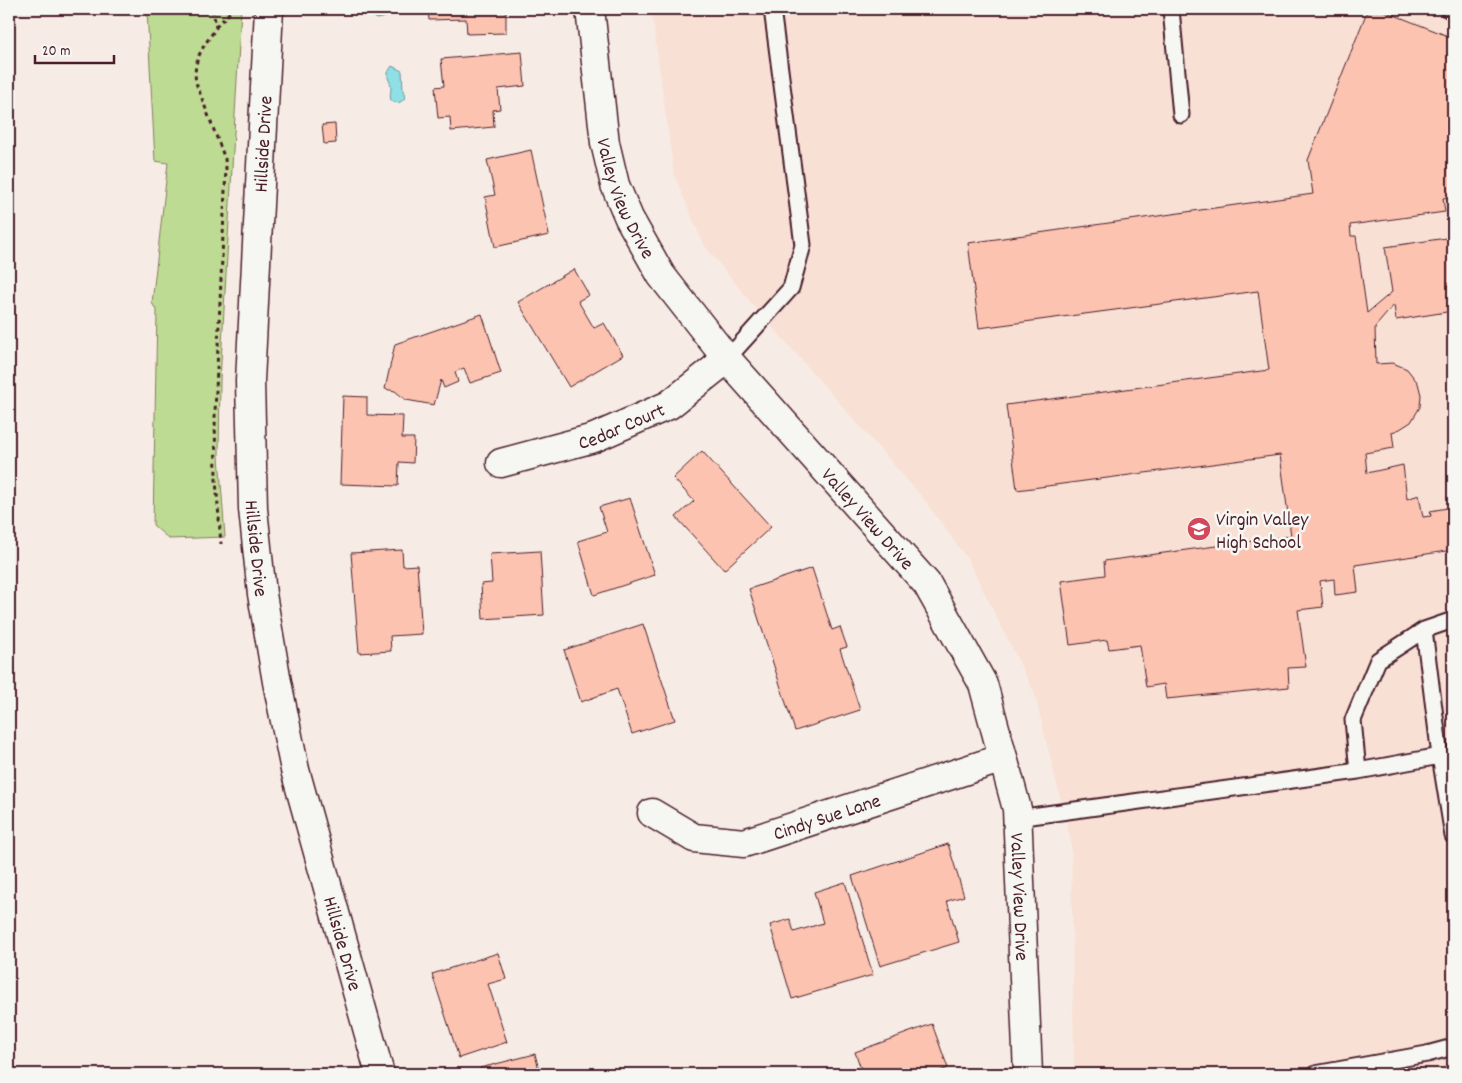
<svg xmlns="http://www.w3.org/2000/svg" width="1462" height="1083" font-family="Dekko,sans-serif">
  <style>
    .built { fill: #f8e0d5 }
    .green { fill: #bedb93; stroke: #847d5f }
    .water { fill: #8edfe6; stroke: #73929b }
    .building { fill: #fcc3b1; stroke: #4a1f2b }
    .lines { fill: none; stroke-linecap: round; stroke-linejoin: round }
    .service-casing { stroke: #4a1f2b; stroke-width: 19 }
    .minor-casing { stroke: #4a1f2b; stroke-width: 31 }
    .secondary-casing { stroke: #4a1f2b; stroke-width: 31 }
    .path { stroke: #4a1f2b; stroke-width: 3; stroke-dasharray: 4 4; stroke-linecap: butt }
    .service { stroke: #f6f6f2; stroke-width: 15 }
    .minor { stroke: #f6f6f2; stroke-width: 28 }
    .secondary { stroke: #f6f6f2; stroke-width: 28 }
    .labels { text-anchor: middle; stroke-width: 5; stroke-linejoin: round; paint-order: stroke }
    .street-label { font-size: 20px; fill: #4a1f2b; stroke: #f6f6f2 }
    .poi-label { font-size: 20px; fill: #4a1f2b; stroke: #f6f6f2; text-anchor: start }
  </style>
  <rect width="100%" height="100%" fill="#f7ece5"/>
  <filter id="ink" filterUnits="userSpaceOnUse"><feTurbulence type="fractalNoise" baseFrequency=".02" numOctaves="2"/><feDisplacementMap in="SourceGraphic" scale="10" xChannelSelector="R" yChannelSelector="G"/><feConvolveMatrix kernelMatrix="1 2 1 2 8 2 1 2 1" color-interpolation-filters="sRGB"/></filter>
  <g filter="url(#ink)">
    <path class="built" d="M651,9H1453V1074H1074L1071,842L1034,692L968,560L922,497L752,304L703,244L674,175Z"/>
    <path class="green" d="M147,9H241L220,380L219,456L225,537L169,539L153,525L157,311L152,303L168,163L155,161Z"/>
    <path class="water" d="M373,9H393L386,17L376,19L372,14Z
      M392,66L402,71L403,90L405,98C401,103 397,104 391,101C390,97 390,94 391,89C391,78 383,78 392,66Z"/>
    <path class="building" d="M428,9H506V33L467,34L466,19L429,20Z
      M1368,9H1379L1453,38V197L1443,198L1445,212L1350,225L1351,236H1356L1367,313L1392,292L1385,247L1453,237V311L1396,320L1394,305L1375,327L1376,364L1393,363L1407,369L1418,383L1421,395L1420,407L1411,422L1400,429L1392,432L1394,448L1365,453L1367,473L1403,465L1407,499L1419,495L1423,517L1431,516L1430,511L1453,507V550L1355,565L1358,592L1335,595L1334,579L1320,581L1323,607L1298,610L1306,667L1288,668L1289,687L1166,699L1164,684L1146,687L1140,645L1109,649L1107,640L1070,645L1061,581L1105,575L1104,561L1291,536L1280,455L1017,490L1006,405L1269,370L1258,291L979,328L968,243L1313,194L1308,160Z
      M522,52L525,86L498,89L500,109L493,110L494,127L451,131L450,117L438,118L435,87L444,86L441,59Z
      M335,124L336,143L324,144L322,125Z
      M531,150L549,235L495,247L485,197L495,195L487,160Z
      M574,269L589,295L578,301L594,328L604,323L623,355L569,387L518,302Z
      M482,314L501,373L470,383L464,368L455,372L458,382L444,388L441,380L434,405L406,400L395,391L385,389L395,344Z
      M343,396L367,397V415L403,416L402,438H414L413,463L399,462L398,486L340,484Z
      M702,451L771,527L724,570L676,517L694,501L673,478Z
      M630,498L655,575L594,595L578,541L607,532L599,507Z
      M402,550L403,566L417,565L422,634L390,636L391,651L359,653L351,553Z
      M540,551L544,615L483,619L481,584L492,583L490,554Z
      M812,568L832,630L840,627L847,647L840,649L860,710L795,731L749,589Z
      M643,624L675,720L632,734L617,689L581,702L564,650Z
      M948,844L964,896L947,901L959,942L880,966L852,876Z
      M845,882L873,975L792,999L770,925L790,919L794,932L823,923L814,892Z
      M498,953L506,979L488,984L507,1042L459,1058L432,974Z
      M932,1024L948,1068L938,1072V1074H863L855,1052Z
      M535,1054L540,1074H482L480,1068Z"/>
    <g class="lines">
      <g class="service-casing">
        <path id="service" d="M1171,9L1181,115
          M1448,9L1453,11
          M727,359L791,288L803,245L772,9
          M1424,630L1440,756L1453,836
          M1358,771L1353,720L1378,660L1424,630L1453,620
          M1017,818L1358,771L1440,756
          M1315,1074L1427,1054L1453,1047"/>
      </g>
      <g class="minor-casing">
        <g id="minor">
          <path id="s1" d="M590,9L605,143L615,185L629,218L661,275L727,359L927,584L983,684L1017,809L1028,1074"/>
          <path id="s2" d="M501,463L594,438L669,405L727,359"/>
          <path id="s3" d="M652,813L694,838L744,843L1003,758"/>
        </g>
      </g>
      <g class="secondary-casing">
        <g id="secondary">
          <path id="s4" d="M269,9L250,381L253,509L262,594L277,682L295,770L380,1074"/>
        </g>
      </g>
      <path class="path" d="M213,9L216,28C204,46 192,59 196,83L225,159L226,168L215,413L216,480L221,544
        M216,27L233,9"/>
      <use href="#service" class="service"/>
      <use href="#minor" class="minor"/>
      <use href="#secondary" class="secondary"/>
    </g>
  </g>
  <defs>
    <g id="school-disc" transform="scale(1.25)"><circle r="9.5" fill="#d1495b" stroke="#f6f6f2"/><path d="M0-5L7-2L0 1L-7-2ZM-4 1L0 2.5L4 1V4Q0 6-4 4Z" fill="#fff"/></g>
  </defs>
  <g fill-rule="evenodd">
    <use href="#school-disc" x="1199" y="529"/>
  </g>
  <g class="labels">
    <g class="street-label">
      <text transform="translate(262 144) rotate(-87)" y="7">Hillside Drive</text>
      <text dy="7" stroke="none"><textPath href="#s1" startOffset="194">Valley View Drive</textPath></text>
      <text dy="7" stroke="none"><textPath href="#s2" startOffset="126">Cedar Court</textPath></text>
      <text dy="7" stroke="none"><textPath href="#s1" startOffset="599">Valley View Drive</textPath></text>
      <text dy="7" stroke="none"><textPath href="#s4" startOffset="540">Hillside Drive</textPath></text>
      <text dy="7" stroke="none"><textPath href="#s3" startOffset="186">Cindy Sue Lane</textPath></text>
      <text dy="7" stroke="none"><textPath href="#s1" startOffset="1019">Valley View Drive</textPath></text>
      <text dy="7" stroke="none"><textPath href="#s4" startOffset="945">Hillside Drive</textPath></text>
    </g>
    <g class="poi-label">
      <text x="1216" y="525">Virgin Valley<tspan x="1216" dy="23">High School</tspan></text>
    </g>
  </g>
  <rect width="1462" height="1083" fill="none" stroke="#f6f6f2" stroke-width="30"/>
  <rect x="15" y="15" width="1432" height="1053" fill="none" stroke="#4a1f2b" stroke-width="2" filter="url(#ink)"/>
  <path d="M35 55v8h79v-8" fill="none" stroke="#4a1f2b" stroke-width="2.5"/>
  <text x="42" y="55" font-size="15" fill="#4a1f2b" stroke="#f6f6f2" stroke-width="4" paint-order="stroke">20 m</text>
</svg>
